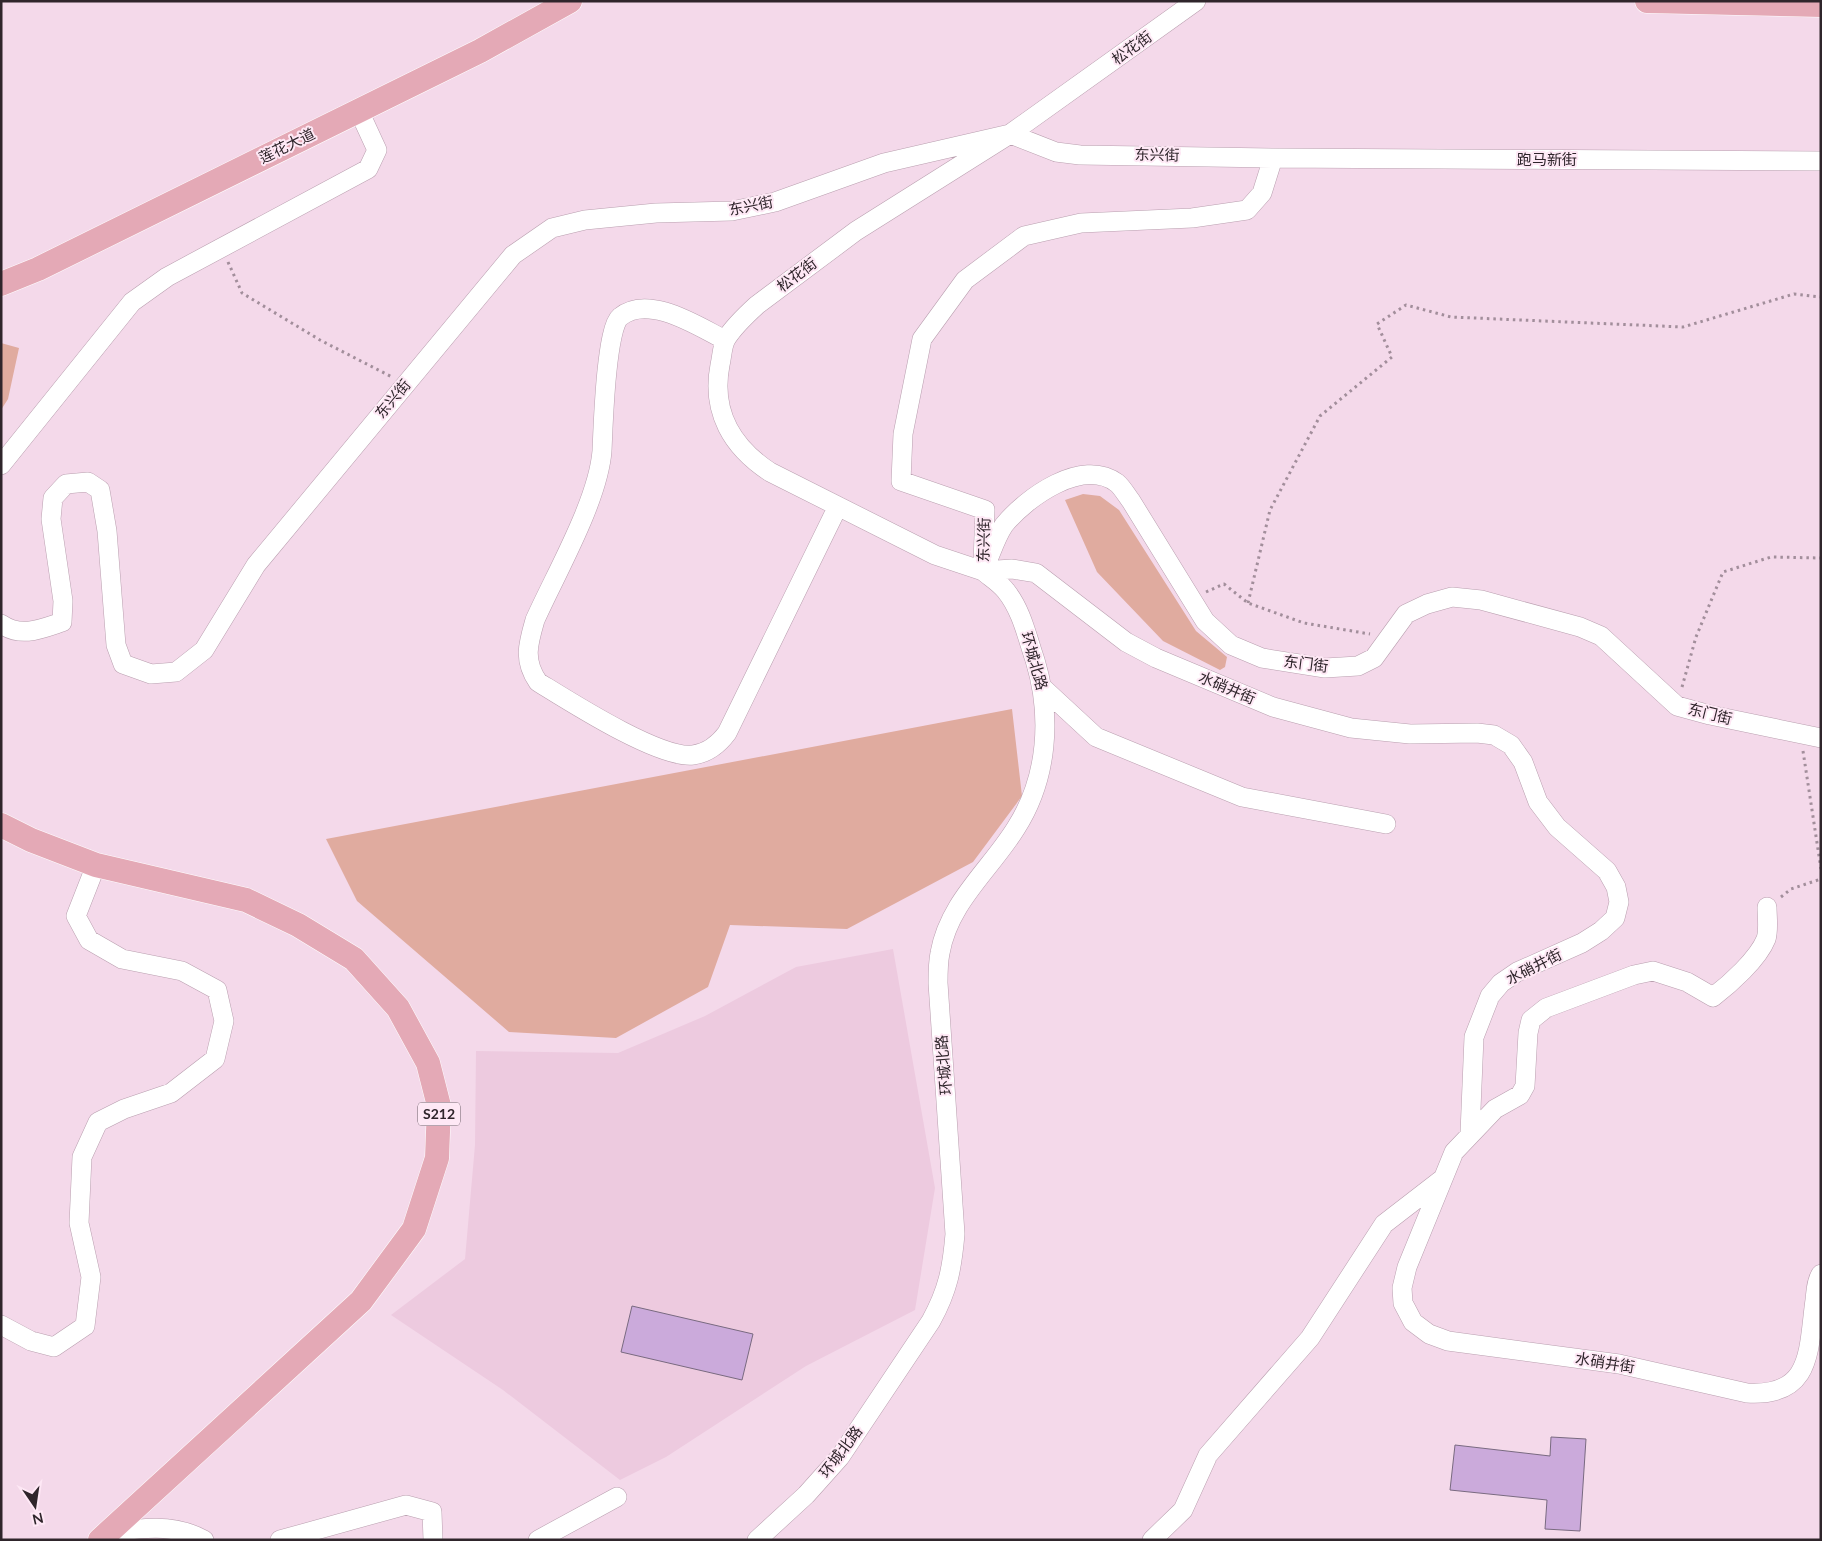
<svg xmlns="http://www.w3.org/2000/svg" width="1822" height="1541" font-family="Lato,'Noto Sans SC',sans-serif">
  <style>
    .built { fill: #edcadf }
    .green { fill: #e0ab9f }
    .building { fill: #cbaadb; stroke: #796a80 }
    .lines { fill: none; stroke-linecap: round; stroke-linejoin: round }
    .minor-casing { stroke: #b99faf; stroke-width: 20 }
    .major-casing { stroke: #fff; stroke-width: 25 }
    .path { stroke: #a28e9b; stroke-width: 3; stroke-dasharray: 2.5 4; stroke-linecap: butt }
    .minor { stroke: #fff; stroke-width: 19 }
    .major { stroke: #e4a9b6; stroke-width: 24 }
    .labels { text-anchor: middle; stroke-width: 4; stroke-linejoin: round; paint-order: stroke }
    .shield { fill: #fee8f5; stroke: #6d6068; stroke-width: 1 }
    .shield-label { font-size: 14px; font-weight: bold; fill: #2f252b }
    .street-label { font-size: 15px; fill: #2f252b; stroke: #fee8f5 }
  </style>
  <rect width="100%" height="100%" fill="#f4d9ea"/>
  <path class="built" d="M893,949L935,1188L915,1310L806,1366L666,1457L620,1480L503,1390L391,1315L465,1259L475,1145L476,1051L618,1053L705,1016L796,967Z"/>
  <path class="green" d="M1,343L19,348L8,399L1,410Z
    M1083,494L1100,496L1119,510L1196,631L1227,657L1225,667L1220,670L1163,641L1097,572L1065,500Z
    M1012,709L1022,796L973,862L847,929L730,925L708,987L616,1038L509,1032L357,901L326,839Z"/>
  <path class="building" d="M632,1306L753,1334L742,1380L621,1352Z
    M1551,1437L1586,1439L1580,1531L1545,1529L1547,1500L1450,1490L1455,1445L1550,1456Z"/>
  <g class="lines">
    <g class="minor-casing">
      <path id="minor" d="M1196,1L1010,134L856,231L757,305C746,315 734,326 726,339C722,346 722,357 720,365C711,412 732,447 770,472L935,555L983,571L1012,569L1036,573L1126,642L1156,658L1273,707L1351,728L1410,734L1477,733L1494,735L1511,745L1523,762L1538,802L1557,827L1607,871L1616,887L1619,902L1615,918L1601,931L1582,943L1517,972L1501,983L1490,996L1474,1037L1470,1133
        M725,340C699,327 648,293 620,317C606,328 603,429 602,451C598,501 556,573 535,620C528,644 523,660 538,682C569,701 659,759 693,755C708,753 718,745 727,733L838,506
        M1,465L132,302L167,277L368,169L377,150L359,111
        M983,562L985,510L901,481L903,434L922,339L965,280L1024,236L1081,223L1192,218L1247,210L1262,193L1273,158
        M983,571C990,557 995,538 1004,525C1026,498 1082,457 1117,483C1122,487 1127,496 1131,501L1205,621L1231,645L1262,658L1325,668L1358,666L1374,658L1406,614L1427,604L1452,597L1481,600L1580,627L1601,636L1677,706L1710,715L1821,738
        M1,624C21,638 41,629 62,622L63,601L51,519L53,498L66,484L88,482L100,490L107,531L116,645L123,664L151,674L176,672L204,650L256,565L513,255L552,228L585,220L656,213L732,211L775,202L884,163L1010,134L1056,152L1080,155L1273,158L1821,161
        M1043,688L1096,737L1242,797L1386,824
        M1767,907C1767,916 1769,930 1766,939C1758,959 1730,984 1713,997L1687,982L1653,971L1634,975L1546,1008L1531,1020L1528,1033L1525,1086L1520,1095L1495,1109L1454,1152L1407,1267L1402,1288L1403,1303L1413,1322L1429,1334L1448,1341L1619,1364L1747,1393C1813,1397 1808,1350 1815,1300C1816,1292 1816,1281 1821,1274
        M1,1325L31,1341L54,1347L85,1326L91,1277L79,1223L82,1157L98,1122L124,1109L171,1093L215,1059L224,1021L217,990L182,971L122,959L89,940L76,916L96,865
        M107,1533C140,1528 174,1523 204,1540
        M280,1540L406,1505L432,1512L433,1540
        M538,1540L617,1497
        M757,1540L806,1495L840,1457L931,1321C948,1290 952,1269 955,1234L938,983C938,974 938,963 940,953C949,902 990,870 1016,828C1048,778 1052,716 1035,660C1027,637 1022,611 1006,591C1000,583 990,577 983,571
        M1152,1540L1183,1510L1208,1455L1310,1338L1384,1224L1441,1180"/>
    </g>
    <g class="major-casing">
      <path id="major" d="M1647,1L1821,5
        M1,284L38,269L480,51L570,1
        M1,825L31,840L96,865L246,900L298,925L354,959L398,1008L428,1063L439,1106L437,1158L414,1229L361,1301L100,1540"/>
    </g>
    <path class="path" d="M228,262L242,293L320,340L392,377
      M1206,592L1224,584L1248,603L1304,623L1370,634
      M1248,603L1270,510L1320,416L1392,357L1377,324L1406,305L1451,317L1683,327L1794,294L1821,297
      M1682,687L1696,637L1723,572L1771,557L1821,558
      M1803,751L1821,869
      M1781,897L1791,889L1821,879"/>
    <use href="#minor" class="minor"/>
    <use href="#major" class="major"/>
  </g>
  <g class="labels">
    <rect class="shield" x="418" y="1102.5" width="42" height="23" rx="4"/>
    <g class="shield-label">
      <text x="439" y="1119">S212</text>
    </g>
    <g class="street-label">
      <text transform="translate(1132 48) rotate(-36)" y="5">松花街</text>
      <text transform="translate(287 146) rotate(-26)" y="5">莲花大道</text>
      <text transform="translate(1157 155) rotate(1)" y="5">东兴街</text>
      <text x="1547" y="165">跑马新街</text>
      <text transform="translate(751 206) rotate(-11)" y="5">东兴街</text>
      <text transform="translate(797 275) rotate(-37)" y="5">松花街</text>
      <text transform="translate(393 399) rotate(-50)" y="5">东兴街</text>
      <text transform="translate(984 540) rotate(-89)" y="5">东兴街</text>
      <text transform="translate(1034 661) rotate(74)" y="5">环城北路</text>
      <text transform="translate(1306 664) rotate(7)" y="5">东门街</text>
      <text transform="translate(1227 688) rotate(23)" y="5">水硝井街</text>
      <text transform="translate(1710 714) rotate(14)" y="5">东门街</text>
      <text transform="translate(1534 967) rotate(-27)" y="5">水硝井街</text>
      <text transform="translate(944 1065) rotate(-95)" y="5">环城北路</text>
      <text transform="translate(1605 1363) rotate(9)" y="5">水硝井街</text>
      <text transform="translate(841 1452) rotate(-53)" y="5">环城北路</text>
    </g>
  </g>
  <rect width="1822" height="1541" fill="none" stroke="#2f252b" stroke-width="5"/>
  <g transform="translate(35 1506) rotate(167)" stroke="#fee8f5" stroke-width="4" paint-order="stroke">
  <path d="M0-4L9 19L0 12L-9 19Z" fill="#2f252b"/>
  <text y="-8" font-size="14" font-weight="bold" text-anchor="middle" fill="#2f252b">N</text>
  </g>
</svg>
